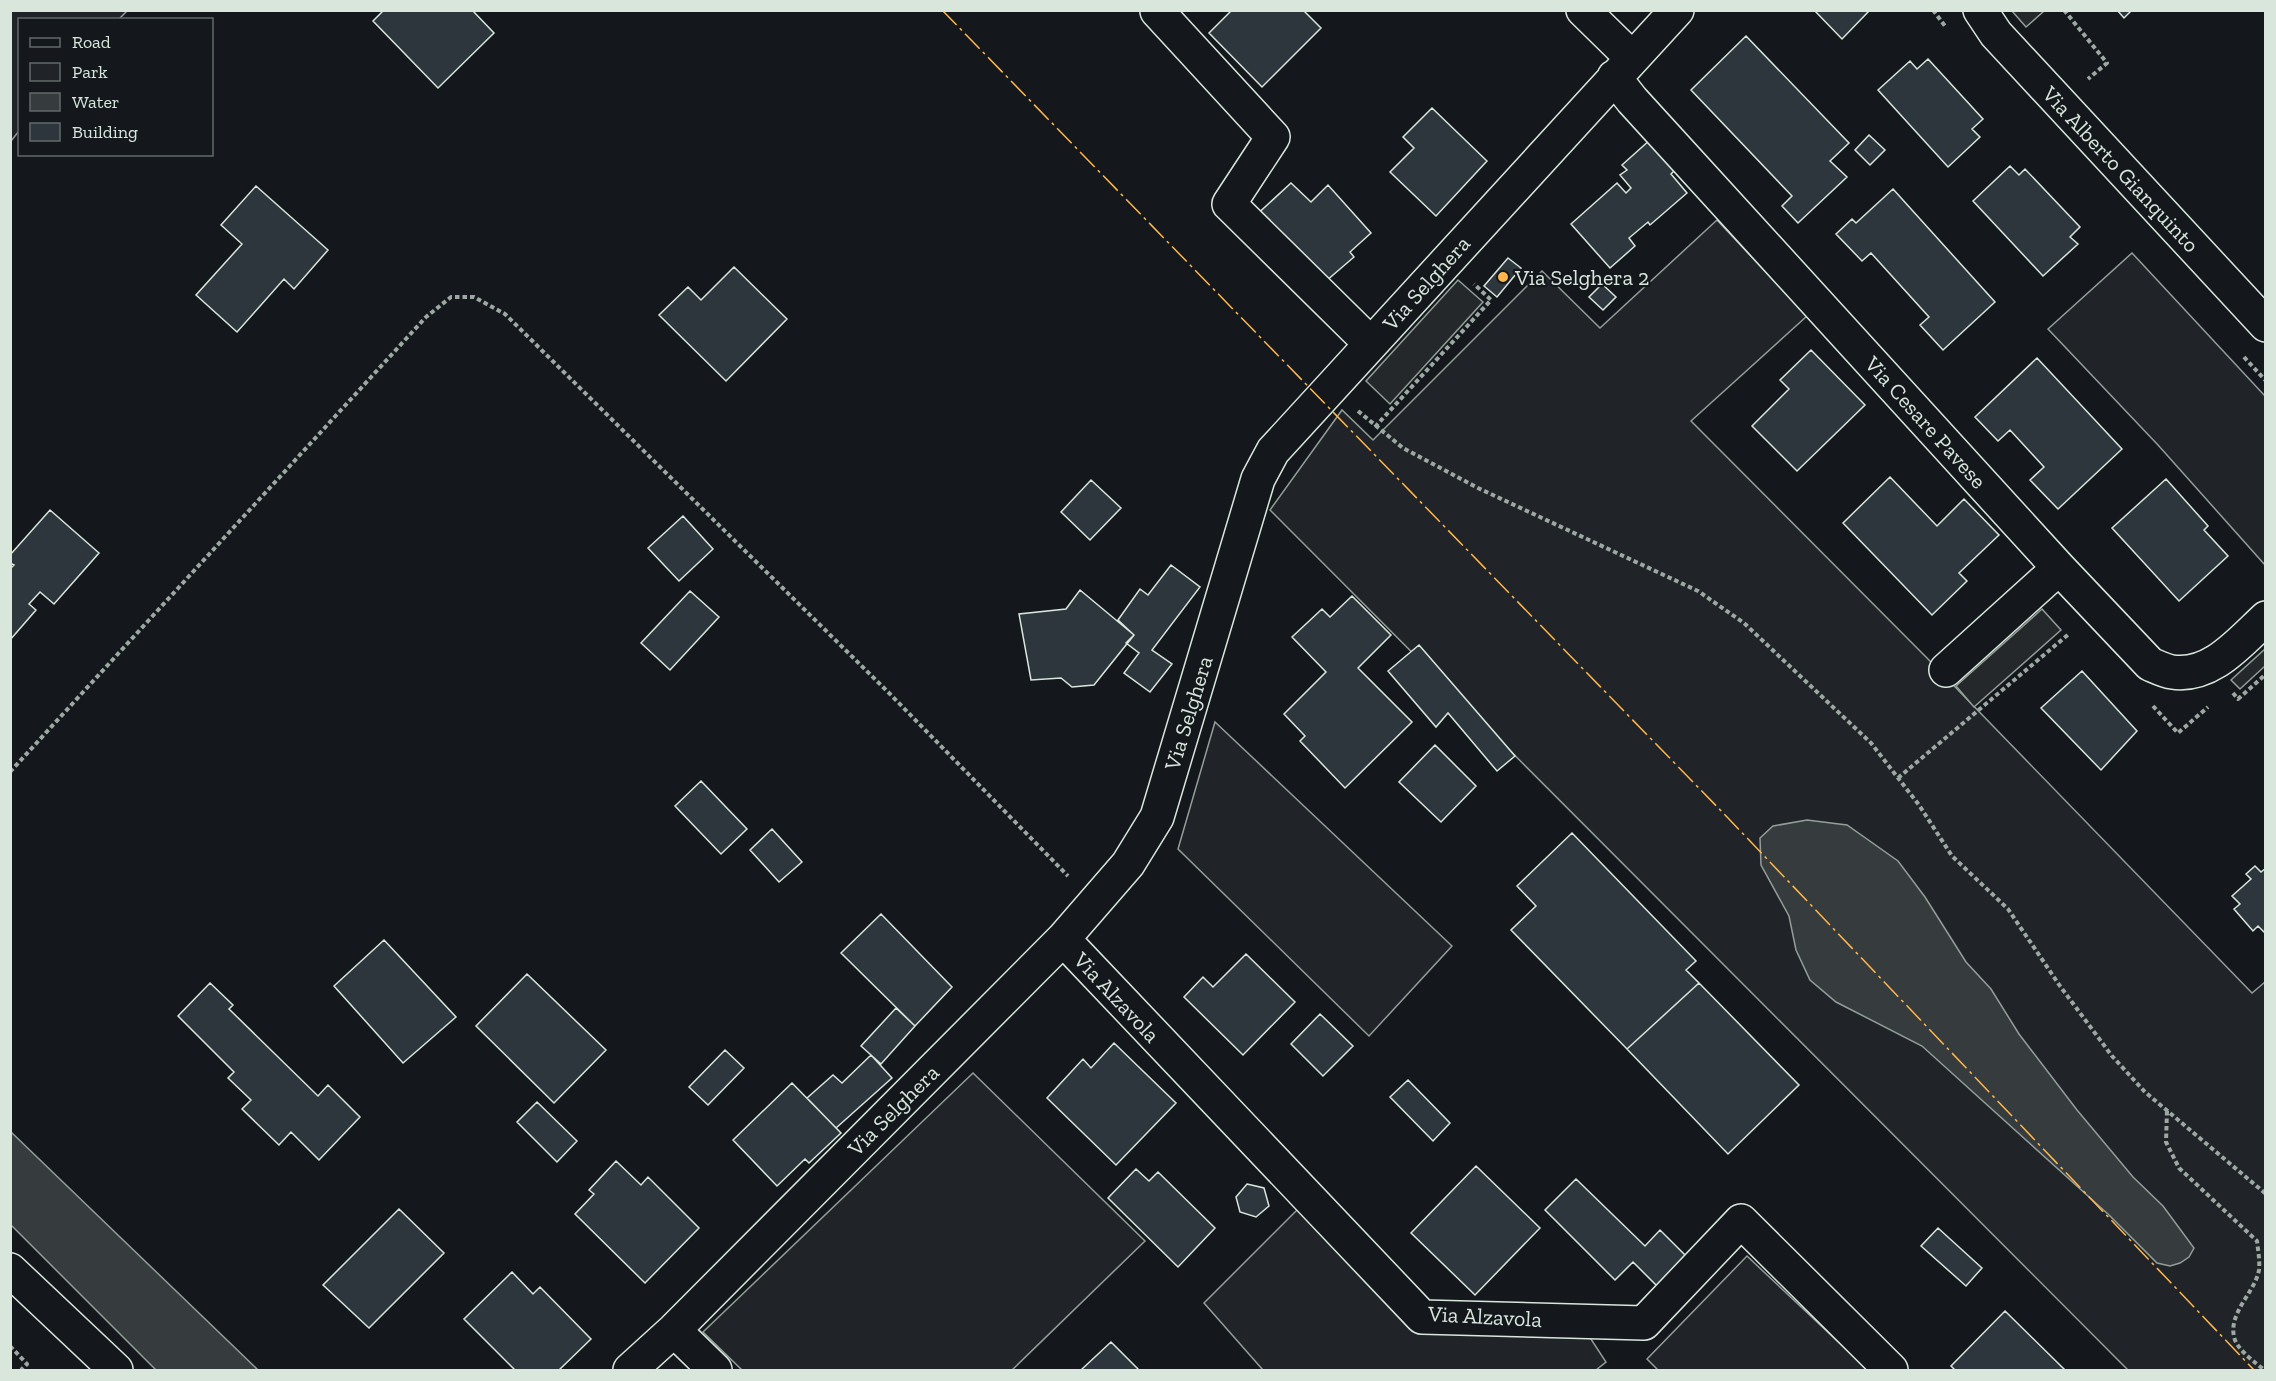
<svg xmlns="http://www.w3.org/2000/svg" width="2276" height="1381" font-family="'Zilla Slab',serif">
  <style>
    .green { fill: #202428; stroke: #939e99; stroke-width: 1.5 }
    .parking { fill: #24282b; stroke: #939e99; stroke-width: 1.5 }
    .water { fill: #363b3e; stroke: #939e99; stroke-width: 1.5 }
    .building { fill: #2c363c; stroke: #d8e6dc; stroke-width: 1.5 }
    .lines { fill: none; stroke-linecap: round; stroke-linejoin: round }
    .minor-casing { stroke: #d8e6dc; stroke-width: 36 }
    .path { stroke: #9da8a2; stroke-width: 4; stroke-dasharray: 4.5 3; stroke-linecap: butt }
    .minor { stroke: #14181c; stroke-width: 33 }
    .power { stroke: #ffb74d; stroke-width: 1.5; stroke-dasharray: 21 4.5 3 4.5; stroke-linecap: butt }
    .poi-dot { fill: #ffb74d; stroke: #14181c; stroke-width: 2 }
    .labels { text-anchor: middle; stroke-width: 4.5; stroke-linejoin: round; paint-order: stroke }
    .street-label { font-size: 22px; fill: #d8e6dc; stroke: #14181c }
    .poi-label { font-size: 22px; fill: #d8e6dc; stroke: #14181c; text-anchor: start }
  </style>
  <rect width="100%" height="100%" fill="#14181c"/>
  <path class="green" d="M11,10L127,11L119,19L20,20L19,131L11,141Z
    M1717,220L1807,316L1691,421L1927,658L2252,993L2265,982V1370H2128L1270,510L1342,410L1373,440L1542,271L1600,328Z
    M2132,253L2265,396V565L2158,445L2048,329Z
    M1215,722L1452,946L1369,1036L1178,849Z
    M973,1073L1145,1241L1012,1370H742L703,1332Z
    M1298,1209L1422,1333L1589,1336L1606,1362L1596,1370H1263L1204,1303Z
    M1747,1256L1868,1370H1658L1647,1359Z"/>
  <path class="parking" d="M2012,11H2044L2026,27Z
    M1458,280L1483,302L1390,404L1366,381Z
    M2042,609L2061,630L1974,707L1956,686Z
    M2265,649V666L2240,689L2231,680Z"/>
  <path class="water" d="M1807,820L1847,825L1898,861L1925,897L1966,962L1991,989L2019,1034L2077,1110L2133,1177L2163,1206L2194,1248L2189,1257L2180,1263L2170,1266L2157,1263L2109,1215L1922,1046L1836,1002L1810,980L1796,950L1789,916L1761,865L1760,838L1773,826Z
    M11,1132L258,1370H156L11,1225Z"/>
  <path class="building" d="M384,10H472L494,33L438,88L373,21Z
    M1232,10H1303L1321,28L1262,87L1209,33Z
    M1814,10H1870L1842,39Z
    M2117,10H2132L2124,18Z
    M1746,36L1849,143L1830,161L1847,177L1798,223L1782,206L1792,196L1691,90Z
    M1928,59L1983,119L1972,129L1980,137L1948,167L1878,90L1910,61L1917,69Z
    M1432,108L1487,161L1436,216L1390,172L1414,148L1403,137Z
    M1869,135L1885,150L1870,165L1855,150Z
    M1651,139L1677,168L1671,174L1687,193L1650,225L1648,222L1629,238L1635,246L1610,268L1571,224L1617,183L1626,193L1631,188L1620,175L1627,170L1622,165Z
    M2010,166L2019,175L2025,169L2080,227L2070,237L2078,244L2043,276L1973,201Z
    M1291,183L1311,202L1328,185L1371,233L1350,252L1354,257L1326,281L1252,219Z
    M256,186L328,250L294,289L284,279L237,332L196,295L242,244L221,225Z
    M1893,189L1995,302L1943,350L1920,325L1929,317L1871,253L1862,261L1836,234L1852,219L1856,223Z
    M1508,258L1521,268L1497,297L1484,286Z
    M734,267L787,319L726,381L659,315L688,287L701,300Z
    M1602,284L1616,297L1603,310L1589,297Z
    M1811,350L1865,405L1797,471L1752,426L1789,389L1780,380Z
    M2037,358L2122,449L2058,509L2030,480L2044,467L2010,430L1998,441L1975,417Z
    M1890,477L1937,526L1964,499L1999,535L1959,573L1967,581L1932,615L1843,523Z
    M2166,479L2208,526L2204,530L2228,556L2179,601L2112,528Z
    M1091,480L1121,508L1090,540L1061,512Z
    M50,510L99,553L54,604L40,592L29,604L36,610L10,640V569L14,565L10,563V555Z
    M683,516L713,549L679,581L648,548Z
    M1171,565L1200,587L1152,650L1172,664L1150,692L1124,673L1139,653L1126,643L1134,635L1118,620L1140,589L1148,595Z
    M1080,590L1134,635L1094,685L1072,687L1061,678L1031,680L1019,614L1066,609Z
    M690,591L719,617L670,670L641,643Z
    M1352,596L1391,635L1358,668L1412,722L1345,788L1300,741L1305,736L1284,714L1326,672L1292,637L1322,609L1330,617Z
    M1419,645L1515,756L1497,771L1448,713L1436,727L1388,671Z
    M2082,671L2137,731L2101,770L2041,708Z
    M1435,745L1476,786L1441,822L1399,782Z
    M701,781L747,829L721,854L675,806Z
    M772,829L802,862L779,882L750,850Z
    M1572,833L1696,961L1686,970L1699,983L1627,1049L1511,930L1536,906L1517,886Z
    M2255,866L2261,872L2266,868V934L2258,926L2253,931L2234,909L2240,904L2232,896L2251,879L2246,874Z
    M881,914L952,987L915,1026L841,953Z
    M384,940L456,1017L403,1063L334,986Z
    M1246,954L1295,1002L1243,1055L1184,997L1203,977L1213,987Z
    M527,974L606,1050L554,1103L476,1026Z
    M210,983L233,1005L229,1009L318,1096L328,1085L360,1117L319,1160L291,1132L279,1145L242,1109L251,1100L228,1078L234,1072L178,1016Z
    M1699,983L1799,1085L1728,1154L1627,1049Z
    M896,1008L915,1026L881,1064L861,1046Z
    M1320,1014L1353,1046L1323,1076L1291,1044Z
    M1114,1043L1176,1103L1116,1165L1047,1098L1083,1059L1091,1068Z
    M725,1050L744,1068L708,1105L689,1087Z
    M871,1055L892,1078L836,1128L807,1098L833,1075L842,1083Z
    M1408,1080L1450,1123L1433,1141L1390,1097Z
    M792,1083L841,1133L809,1163L805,1159L777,1186L733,1140Z
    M537,1102L577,1141L557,1162L517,1122Z
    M616,1161L641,1185L648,1177L699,1228L645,1283L575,1214L594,1194L589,1190Z
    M1476,1166L1540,1228L1475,1295L1411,1233Z
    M1136,1169L1149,1181L1158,1172L1215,1228L1178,1267L1108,1198Z
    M1576,1179L1645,1246L1660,1230L1687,1257L1657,1286L1633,1262L1615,1280L1545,1210Z
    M1247,1184L1264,1188L1269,1206L1256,1217L1240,1212L1236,1197Z
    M399,1209L444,1253L369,1328L323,1285Z
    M1938,1228L1982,1268L1966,1286L1921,1246Z
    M512,1272L533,1294L540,1287L591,1339L559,1370H515L464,1319Z
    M2005,1311L2065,1370H1955L1951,1366Z
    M1111,1342L1139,1370H1081Z"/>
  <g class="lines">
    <g class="minor-casing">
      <path id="minor" d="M1583,10L1632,58
        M1980,10L1996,34L2266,325
        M1157,11L1273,137L1229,204L1371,344
        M1614,77L1632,100L2059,568L2150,664C2157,667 2165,671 2172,672C2211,678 2240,642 2266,618
        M1946,670L2059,568
        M1063,939L1422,1317L1644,1323L1741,1221L1891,1370
        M10,1270L116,1370
        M674,1330L715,1370
        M630,1370L674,1330L1063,939L1128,864L1157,817L1258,479L1273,451L1677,10"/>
    </g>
    <path class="path" d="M1933,10L1945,26
      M2064,10L2107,63L2088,79
      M2244,357L2266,381
      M1358,411L1403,448L1478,488L1698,591L1744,623L1871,743L1919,805L1952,856L2008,909L2060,986L2112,1056L2145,1092L2266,1194
      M1375,427L1491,300L1474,284
      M2233,693L2238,699L2266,674
      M2153,706L2178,733L2208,707
      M10,772L426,317L451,297H474L505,314L888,692L1068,876
      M1898,778L2070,633
      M2167,1111L2166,1142L2179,1168L2257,1241C2258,1250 2260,1260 2259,1270C2255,1293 2226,1314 2235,1340C2240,1352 2255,1362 2264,1370
      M10,1346L27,1364L21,1370"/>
    <use href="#minor" class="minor"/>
    <path class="power" d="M942,10L1728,818L2254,1370"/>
  </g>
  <circle class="poi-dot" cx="1503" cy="277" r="6"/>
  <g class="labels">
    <g class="street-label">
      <text transform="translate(2121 169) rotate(47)" y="8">Via Alberto Gianquinto</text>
      <text transform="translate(1426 283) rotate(-48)" y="8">Via Selghera</text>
      <text transform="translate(1926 422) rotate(48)" y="8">Via Cesare Pavese</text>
      <text transform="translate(1188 713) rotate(-73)" y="8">Via Selghera</text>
      <text transform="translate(1117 997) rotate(47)" y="8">Via Alzavola</text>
      <text transform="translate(893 1110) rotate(-45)" y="8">Via Selghera</text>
      <text transform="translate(1485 1316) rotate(3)" y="8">Via Alzavola</text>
    </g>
    <g class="poi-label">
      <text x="1515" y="285">Via Selghera 2</text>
    </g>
  </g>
  <rect width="2276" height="1381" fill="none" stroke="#d8e6dc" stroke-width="24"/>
  <rect x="18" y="18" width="195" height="138" fill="#14181c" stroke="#626a69" stroke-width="1.5"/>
  <rect x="30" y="38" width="30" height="9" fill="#14181c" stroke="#626a69" stroke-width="1.5"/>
  <text x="72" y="48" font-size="18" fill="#d8e6dc">Road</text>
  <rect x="30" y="63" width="30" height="18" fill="#202428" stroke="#626a69" stroke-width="1.5"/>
  <text x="72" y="78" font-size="18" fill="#d8e6dc">Park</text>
  <rect x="30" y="93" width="30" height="18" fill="#363b3e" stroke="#626a69" stroke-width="1.5"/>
  <text x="72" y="108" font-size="18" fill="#d8e6dc">Water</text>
  <rect x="30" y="123" width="30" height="18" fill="#2c363c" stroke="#626a69" stroke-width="1.5"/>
  <text x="72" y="138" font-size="18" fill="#d8e6dc">Building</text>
</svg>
